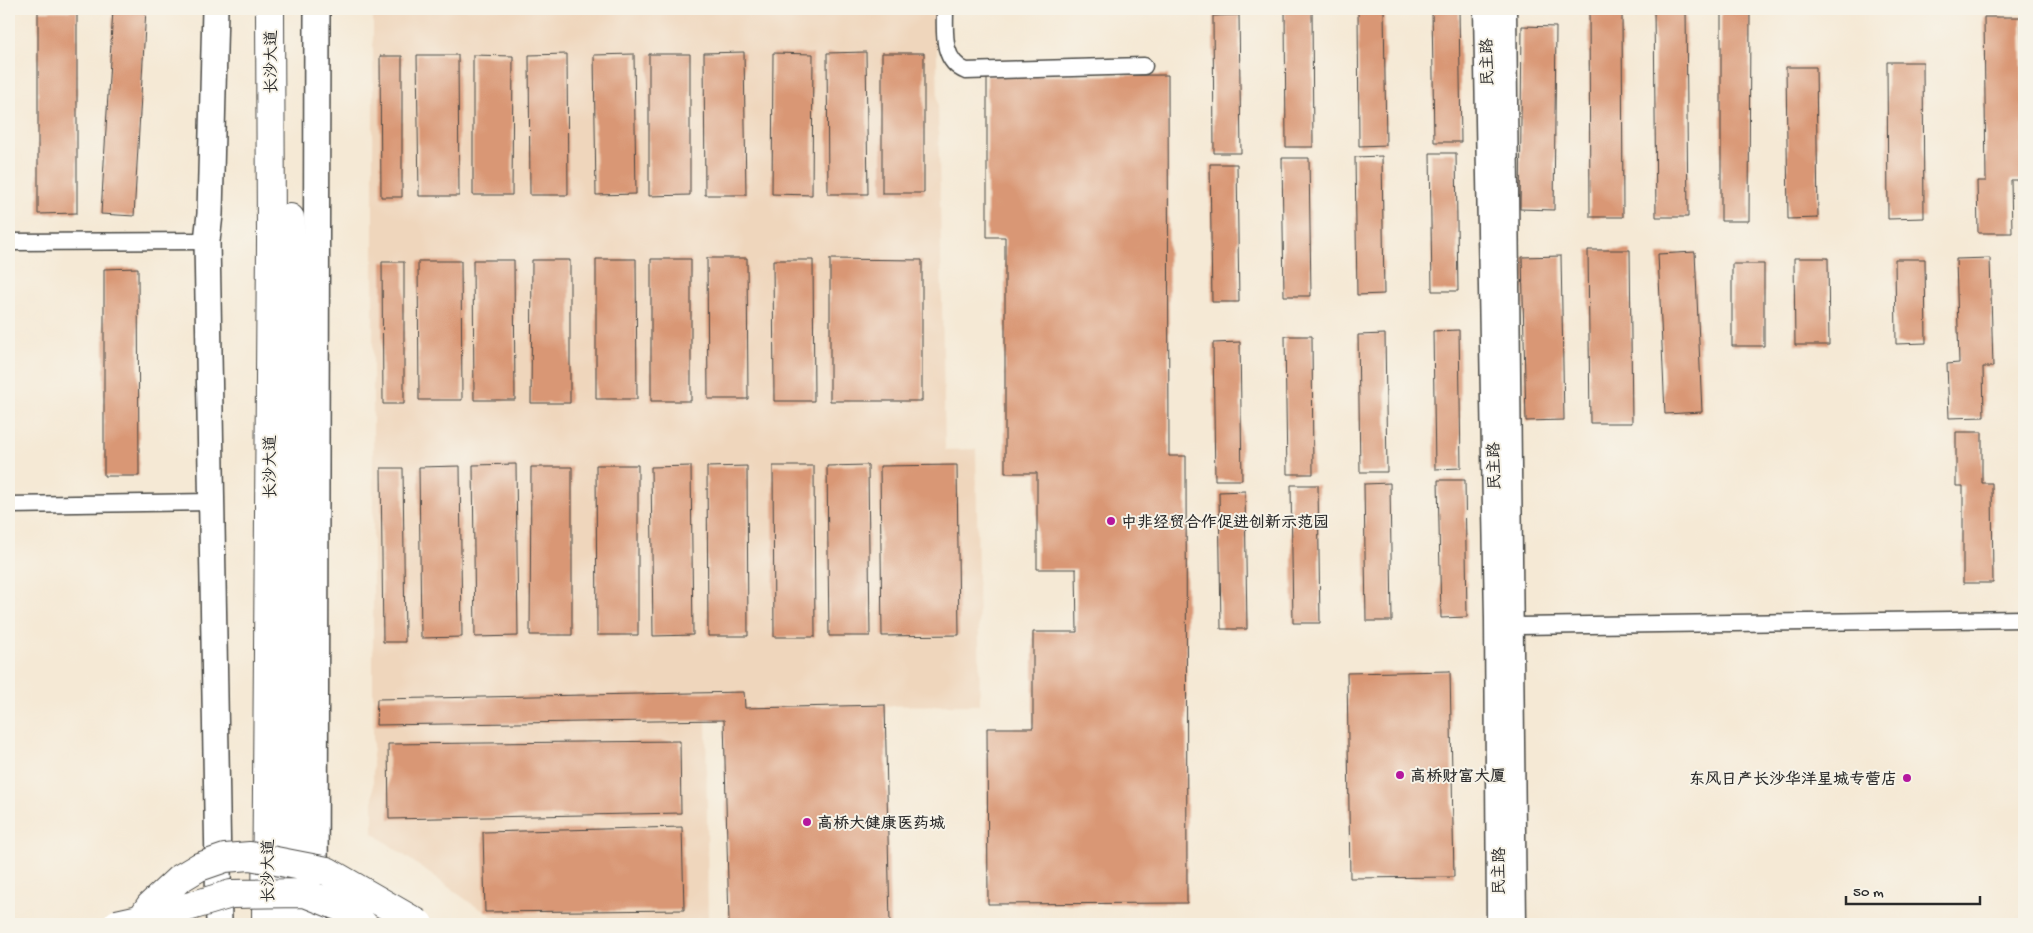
<svg xmlns="http://www.w3.org/2000/svg" width="2033" height="933" font-family="'Gochi Hand','LXGW WenKai TC',sans-serif">
  <style>
    .built { fill: #efd6bc }
    .building { fill: #d99775 }
    .lines { fill: none; stroke-linecap: round; stroke-linejoin: round }
    .street-casing { stroke: #494844; stroke-width: 19 }
    .secondary-casing { stroke: #494844; stroke-width: 25 }
    .primary-casing { stroke: #494844; stroke-width: 28 }
    .highway-casing { stroke: #494844; stroke-width: 30 }
    .street { stroke: #fff; stroke-width: 16 }
    .secondary { stroke: #fff; stroke-width: 22 }
    .primary { stroke: #fff; stroke-width: 25 }
    .highway { stroke: #fff; stroke-width: 28 }
    .highway-bridge-casing { stroke: #494844; stroke-width: 30; stroke-linecap: butt }
    .highway-bridge { stroke: #fff; stroke-width: 28 }
    .poi-dot { fill: #b5179e; stroke: #f7f3e8; stroke-width: 2 }
    .labels { text-anchor: middle; stroke-width: 4; stroke-linejoin: round; paint-order: stroke }
    .street-label { font-size: 16px; fill: #2b2b2b; stroke: #f7f3e8 }
    .poi-label { font-size: 16px; font-weight: bold; fill: #2b2b2b; stroke: #f7f3e8; text-anchor: start }
  </style>
  <rect width="100%" height="100%" fill="#f7f3e8"/>
  <filter id="ink" filterUnits="userSpaceOnUse"><feTurbulence type="fractalNoise" baseFrequency=".02" numOctaves="2"/><feDisplacementMap in="SourceGraphic" scale="10" xChannelSelector="R" yChannelSelector="G"/><feConvolveMatrix kernelMatrix="1 2 1 2 8 2 1 2 1" color-interpolation-filters="sRGB"/></filter>
  <filter id="wash" filterUnits="userSpaceOnUse"><feTurbulence type="fractalNoise" baseFrequency=".0096" numOctaves="4" result="noise"/><feDisplacementMap in="SourceGraphic" scale="20" xChannelSelector="R" yChannelSelector="G"/><feGaussianBlur stdDeviation="1.12" result="paint"/><feColorMatrix in="noise" values="0 0 0 0 0 0 0 0 0 0 0 0 0 0 0 0 0 1.4 0 .05"/><feComposite in="paint" operator="in"/></filter>
  <g filter="url(#wash)">
    <rect width="100%" height="100%" fill="#f5e9d5"/>
    <path class="built" d="M373,9H936L945,450L976,449L980,705L706,707L708,924H506L472,904L373,833Z"/>
    <g id="blocks">
      <path class="building" d="M113,9H146L134,216L101,214Z
        M1312,9L1313,147H1286L1285,10Z
        M1358,9H1384L1386,145L1359,146Z
        M1432,9H1459L1461,142H1434Z
        M1589,9H1622L1623,217H1590Z
        M1654,9H1686L1688,217H1656Z
        M1721,9H1750L1749,221H1721Z
        M38,11H77V213L38,214Z
        M1239,15L1241,153H1214L1213,16Z
        M1984,17H2021L2024,180H2011L2012,233H1978L1977,181H1986Z
        M1522,26L1556,27L1554,210L1520,209Z
        M744,52L746,195H705L704,53Z
        M866,52L868,194H828L827,53Z
        M773,53L813,54L812,195L772,194Z
        M882,53H924V193H882Z
        M567,54L568,195H530L529,55Z
        M634,54L636,194L596,195L594,55Z
        M649,54H690V195L649,196Z
        M417,55H458L459,196H419Z
        M473,55L513,56L512,195H473Z
        M380,56H402V197H381Z
        M1887,62H1923L1924,218L1888,219Z
        M1786,67H1816L1818,218L1788,219Z
        M1168,75L1169,456H1186L1187,903L988,904L987,728H1033V632H1077L1076,569H1037V473H1005V237H987V76Z
        M1430,153H1456L1458,291H1432Z
        M1382,156L1384,294L1357,295L1355,157Z
        M1282,158H1309L1311,296H1284Z
        M9,163H10L12,211H9Z
        M1210,164H1237L1239,302H1212Z
        M1588,250H1630L1632,423H1590Z
        M1695,252L1702,412L1665,414L1658,254Z
        M1561,256L1564,420L1526,421L1522,257Z
        M707,258H747L748,399H708Z
        M1794,258H1828L1829,345H1795Z
        M1990,258L1993,367H1983L1984,417L1949,418L1947,364L1959,363L1956,259Z
        M596,259H636L637,399H596Z
        M651,259H691V401H651Z
        M830,259L922,260V401H830Z
        M1895,259H1925L1926,343L1896,344Z
        M473,260H514L515,400H474Z
        M532,260H570V403H531Z
        M773,260H813L814,401H774Z
        M418,261H461L462,400H419Z
        M382,262H404V404H383Z
        M1732,264H1764V346H1732Z
        M138,268L139,476H104V269Z
        M1459,330L1461,468L1435,469L1433,331Z
        M1385,334L1387,472H1360L1358,335Z
        M1285,336H1312L1313,474H1287Z
        M1240,342L1242,480H1215L1213,343Z
        M1956,432H1982V483H1992L1993,583H1963V486H1956Z
        M516,464L518,636L475,637L473,465Z
        M596,465H638V635H597Z
        M868,465L870,636H829L827,466Z
        M957,465L959,635L882,636L880,466Z
        M460,466L462,637L421,638L419,467Z
        M691,466L693,635L653,636L651,467Z
        M747,466L748,636H708L707,467Z
        M773,466H814L815,637H774Z
        M531,467H572V635H530Z
        M381,468H403L405,642H383Z
        M1438,480H1465L1467,617L1441,618Z
        M1390,483L1392,621H1366L1364,484Z
        M1291,485H1318L1320,623H1293Z
        M1245,491L1247,629H1221L1219,492Z
        M1450,671L1454,877L1350,878L1347,673Z
        M744,692L745,708L885,705L890,924H729L724,720L376,725L377,699Z
        M680,741L681,813L389,819L388,744Z
        M682,827L684,910L485,912L483,832Z"/>
    </g>
  </g>
  <g filter="url(#ink)">
    <use href="#blocks" fill-opacity="0" stroke="#494844" stroke-width="1"/>
    <g class="lines">
      <g class="street-casing">
        <path id="street" d="M945,9C945,31 941,61 966,71L1144,66
          M9,242L207,241
          M9,505L212,502
          M1512,626L2024,619"/>
      </g>
      <g class="secondary-casing">
        <path id="secondary" d="M1485,9L1496,619L1498,924
          M1505,9L1515,924"/>
      </g>
      <g class="primary-casing">
        <path id="primary" d="M215,9L210,214L207,241L219,924
          M315,924L317,9"/>
      </g>
      <g class="highway-casing">
        <path id="highway" d="M290,218L292,675L291,924
          M266,924L271,241L270,9"/>
      </g>
      <use href="#street" class="street"/>
      <use href="#secondary" class="secondary"/>
      <use href="#primary" class="primary"/>
      <use href="#highway" class="highway"/>
      <g class="highway-bridge-casing">
        <path id="highway-bridge" d="M117,924L171,912L231,894L305,893L340,907L363,924
          M138,924L150,906L179,879L199,867L225,858L250,856L327,871L419,924"/>
      </g>
      <use href="#highway-bridge" class="highway-bridge"/>
    </g>
  </g>
  <g class="poi-dot">
    <circle cx="1111" cy="521" r="5"/>
    <circle cx="1400" cy="775" r="5"/>
    <circle cx="1907" cy="778" r="5"/>
    <circle cx="807" cy="822" r="5"/>
  </g>
  <g class="labels">
    <g class="street-label">
      <text transform="translate(270 62) rotate(-90)" y="6">长沙大道</text>
      <text transform="translate(1486 62) rotate(-91)" y="6">民主路</text>
      <text transform="translate(1493 466) rotate(-91)" y="6">民主路</text>
      <text transform="translate(269 467) rotate(-90)" y="6">长沙大道</text>
      <text transform="translate(267 871) rotate(-90)" y="6">长沙大道</text>
      <text transform="translate(1498 871) rotate(-90)" y="6">民主路</text>
    </g>
    <g class="poi-label">
      <text x="1121" y="527">中非经贸合作促进创新示范园</text>
      <text x="1410" y="781">高桥财富大厦</text>
      <text x="1897" y="784" text-anchor="end">东风日产长沙华洋星城专营店</text>
      <text x="817" y="828">高桥大健康医药城</text>
    </g>
  </g>
  <rect width="2033" height="933" fill="none" stroke="#f7f3e8" stroke-width="30"/>
  <path d="M1846 896v8h134v-8" fill="none" stroke="#2b2b2b" stroke-width="2.5"/>
  <text x="1853" y="896" font-size="15" fill="#2b2b2b" stroke="#f7f3e8" stroke-width="4" paint-order="stroke">50 m</text>
</svg>
